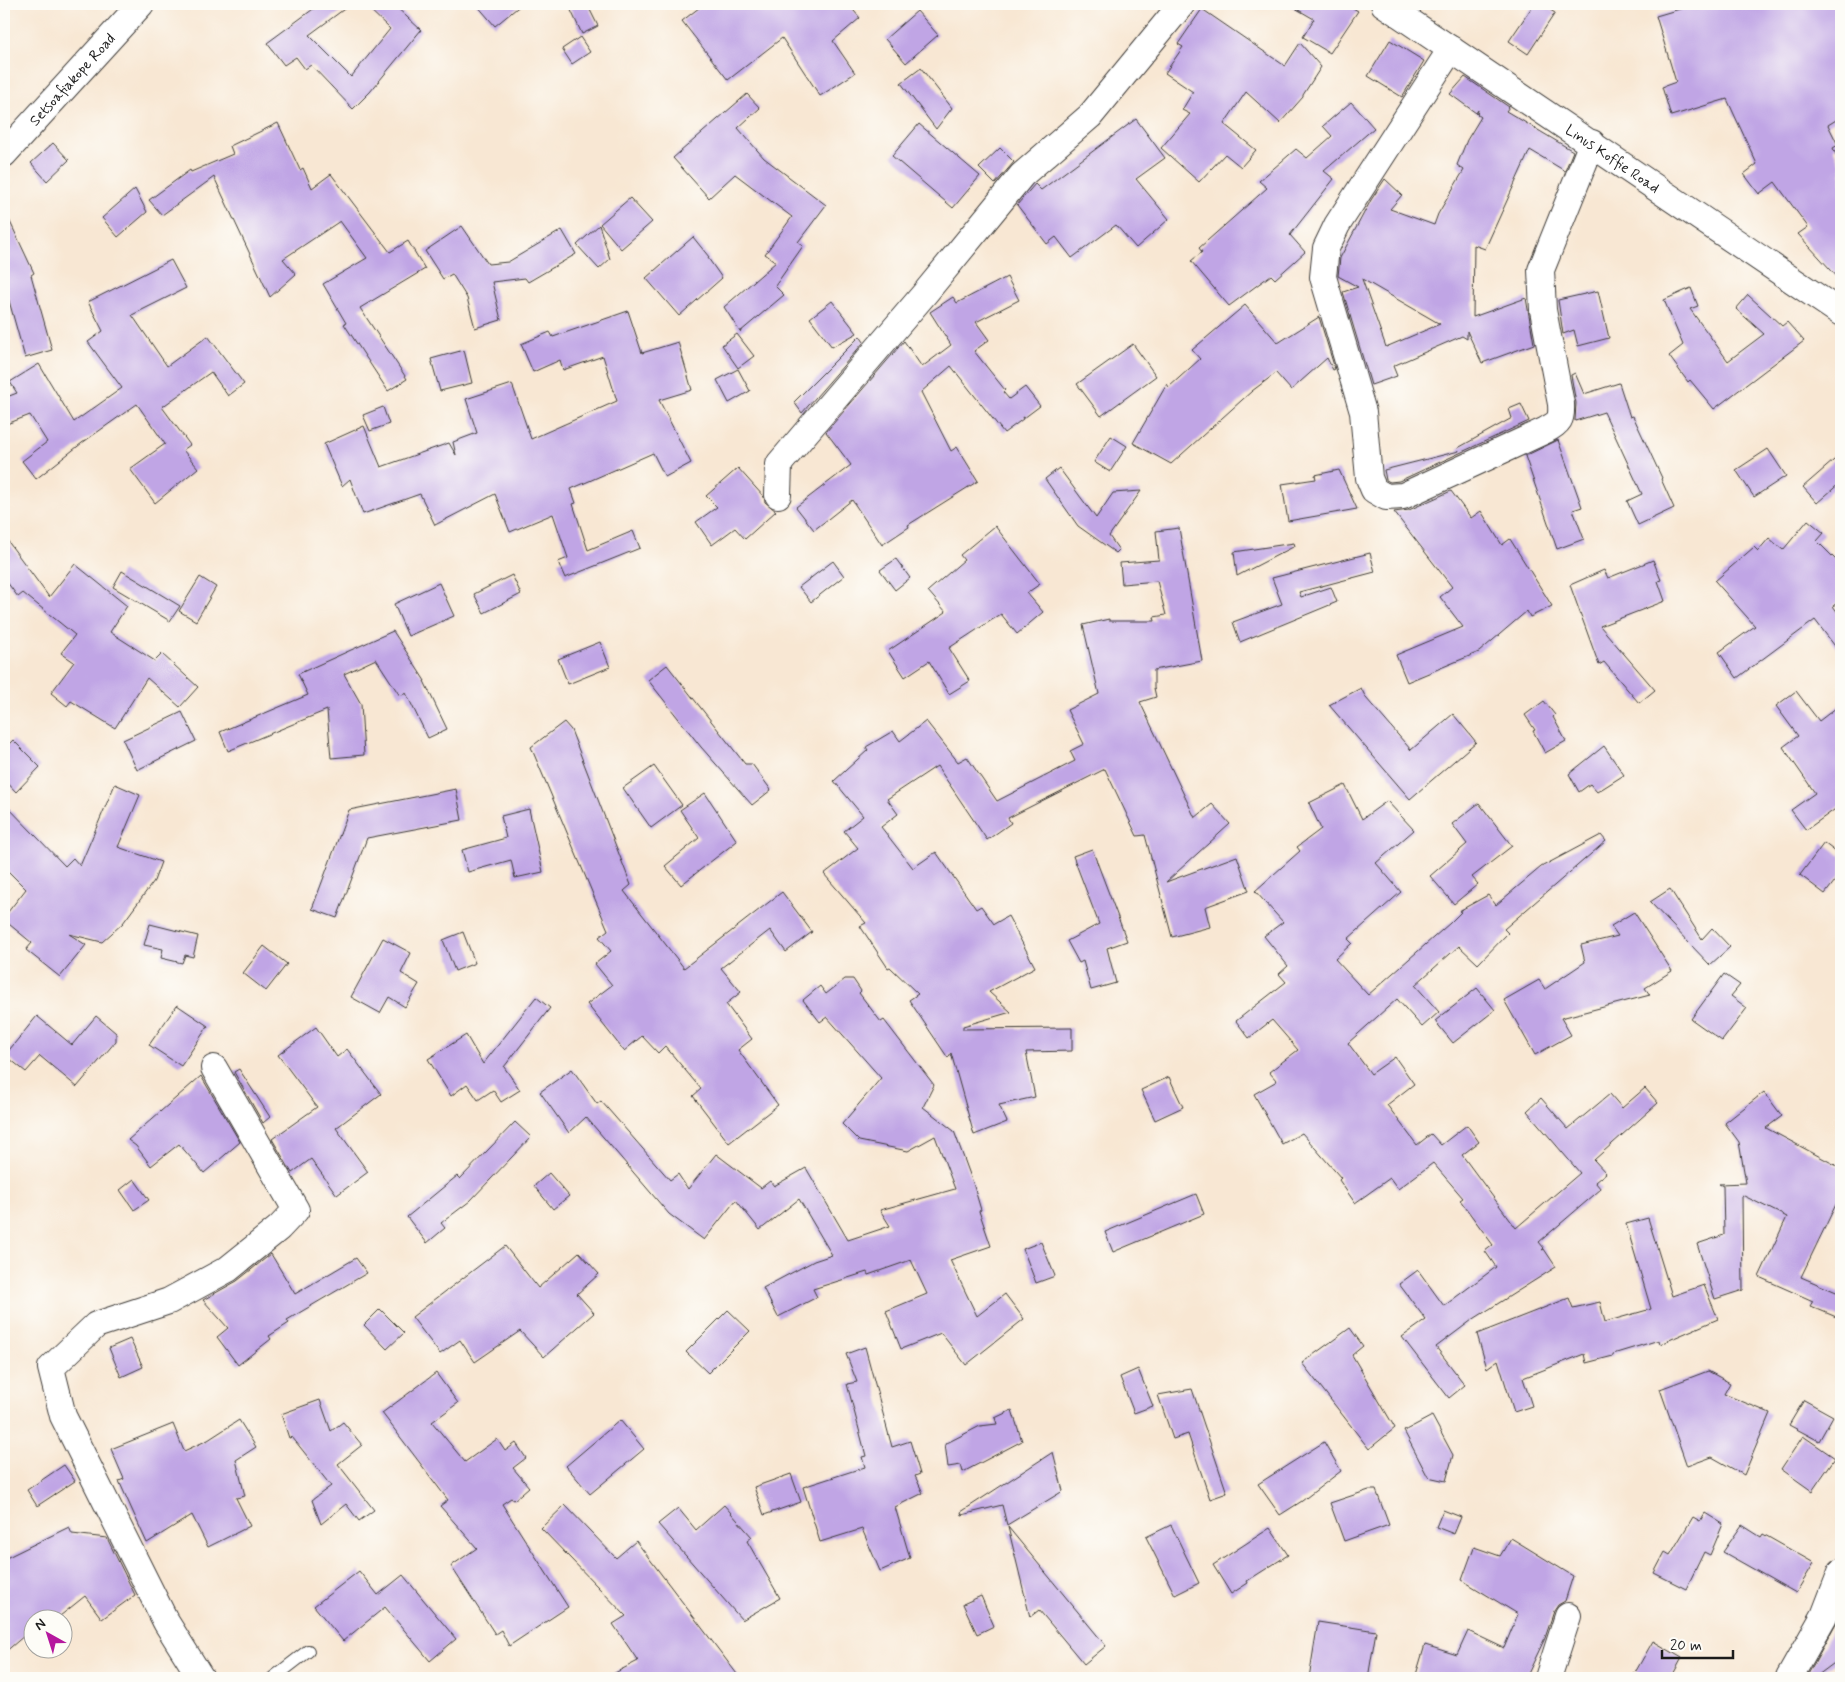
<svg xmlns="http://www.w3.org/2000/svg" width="1845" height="1682" font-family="Mynerve,sans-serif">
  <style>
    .building { fill: #c0a5e5; fill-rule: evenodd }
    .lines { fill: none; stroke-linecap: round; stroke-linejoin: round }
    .service-casing { stroke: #3d3a37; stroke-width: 14 }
    .minor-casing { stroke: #3d3a37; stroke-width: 28 }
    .service { stroke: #fff; stroke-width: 12 }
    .minor { stroke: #fff; stroke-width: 26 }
    .labels { text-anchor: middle; stroke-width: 4.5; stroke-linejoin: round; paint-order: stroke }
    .street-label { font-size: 15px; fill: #1c1c1c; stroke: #fdfcf7 }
  </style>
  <rect width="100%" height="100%" fill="#fdfcf7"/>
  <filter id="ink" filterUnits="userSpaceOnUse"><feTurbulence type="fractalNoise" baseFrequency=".02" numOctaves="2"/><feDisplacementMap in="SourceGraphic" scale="10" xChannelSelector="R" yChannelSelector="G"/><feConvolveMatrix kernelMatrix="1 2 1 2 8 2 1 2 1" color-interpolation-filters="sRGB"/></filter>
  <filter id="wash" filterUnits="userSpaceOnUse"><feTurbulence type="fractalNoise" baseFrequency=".0096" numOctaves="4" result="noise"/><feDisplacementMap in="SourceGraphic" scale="20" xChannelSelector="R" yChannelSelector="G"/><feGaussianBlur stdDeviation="1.12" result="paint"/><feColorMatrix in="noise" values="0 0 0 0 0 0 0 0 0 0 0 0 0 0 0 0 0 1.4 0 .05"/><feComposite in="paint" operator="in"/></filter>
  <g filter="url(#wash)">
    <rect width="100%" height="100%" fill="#f8e7d3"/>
    <g id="blocks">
      <path class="building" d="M320,4H351L309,35L351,77L390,29L364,4H393L421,30L370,92L353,109L311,65L305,69L296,57L284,65L267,43Z
        M476,4H522L495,26Z
        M568,4H587L598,26L582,34Z
        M704,4H848L860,18L833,41L855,73L820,96L782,38L728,80L682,21Z
        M1288,4H1346L1358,11L1330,53L1303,37L1314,19Z
        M1534,4H1541L1555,13L1528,54L1509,41Z
        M1690,4H1841V117L1828,125L1838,145L1833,148L1841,166V281L1798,234L1808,227L1775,182L1759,194L1744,174L1757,164L1727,99L1671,116L1662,87L1676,82L1656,16L1690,6Z
        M1202,9L1285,66L1300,43L1321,67L1303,95V97L1280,123L1246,92L1224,124L1256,150L1241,167L1225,154L1199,182L1161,148L1190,114L1182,110L1193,92L1165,73L1183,47L1178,44Z
        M917,11L938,35L906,63L885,39Z
        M580,37L590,52L572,64L562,49Z
        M1390,40L1424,61L1402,97L1368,76Z
        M921,68L952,108L936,129L901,83Z
        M1465,77L1509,107L1506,111L1573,151L1565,171L1530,150L1485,249L1474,245L1473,317L1526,298L1534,344L1482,363L1467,331V339L1462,336L1393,366L1397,376L1371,385L1343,292L1358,287L1338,276L1340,258L1371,200L1385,179L1402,195L1390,209L1434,225L1438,214L1464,170L1457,165L1467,140L1481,117L1477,114L1478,110L1476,113L1450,94ZM1362,279L1440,324L1386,347Z
        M747,94L760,108L738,128L764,158L826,205L798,242L803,246L775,286L784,295L740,332L724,307L776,262L765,254L792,217L735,174L709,198L673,158Z
        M1351,102L1374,128L1324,171L1334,179L1290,235L1305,252L1275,279L1271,275L1229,306L1191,261L1202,252L1199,248L1267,188L1259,181L1296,149L1307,158L1332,136L1323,126Z
        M1136,119L1165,158L1136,179L1169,219L1136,248L1116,225L1072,258L1056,237L1047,244L1017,205L1035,184L1041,190Z
        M278,123L300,170L303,168L312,188L331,174L390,252L408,241L425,269L360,308L407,379L388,391L344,324L346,323L323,284L367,258L340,221L283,259L296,274L270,297L214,177L162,215L149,200L190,170L191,172L233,154L230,146Z
        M919,124L980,176L953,208L892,156Z
        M53,143L69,160L47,181L31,163Z
        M1000,148L1014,162L995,184L979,168Z
        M135,189L147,212L118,237L102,218Z
        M630,198L652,222L621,249L600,224Z
        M4,209L34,273L31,275L52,350L25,358L4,283Z
        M599,225L610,259L599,269L577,245Z
        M462,226L488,264L508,262L562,230L576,254L528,282L525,278L492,282L501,320L475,328L467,298L452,274L443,279L425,251Z
        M693,237L709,257L708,258L722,278L679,316L646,278Z
        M171,260L186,288L132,315L167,366L208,336L244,384L228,396L211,372L162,407L190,445L183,450L198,468L155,503L130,469L165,444L137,404L82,443L36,479L22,461L47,442L30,415L4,425V398L17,393L10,382L39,364L74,422L122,388L88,342L103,331L88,302Z
        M1007,277L1019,300L976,322L989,340L974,351L1005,390L1003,392L1009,399L1025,387L1040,406L1024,418L1022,417L1023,419L1004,433L951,366L921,392L951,451L957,447L978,481L908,525L909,527L882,545L852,500L814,530L796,507L851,465L826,432L904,341L922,367L951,345L930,312L953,297L957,303Z
        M1691,288L1698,306L1690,309L1728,361L1764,334L1736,309L1748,295L1782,326L1787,322L1804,341L1714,409L1690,380L1688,382L1669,356L1683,345L1664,300Z
        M1598,291L1609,338L1578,346L1574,330L1563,334L1558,300Z
        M832,301L857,333L832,347L810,318Z
        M1245,305L1278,343L1319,317L1335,369L1333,370L1327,358L1291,390L1276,373L1252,391L1171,464L1133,443L1167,384L1169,387L1200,359L1192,350Z
        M628,311L642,353L678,342L692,390L659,400L691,463L665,477L653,453L571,489L576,503L573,504L588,550L633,531L640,548L565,578L558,562L568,558L553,514L510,532L495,494L435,525L420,494L363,514L350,479L342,486L324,444L364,426L381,467L449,443L456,455L453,442L477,433L466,399L512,384L531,439L617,401L603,356L563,370L560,360L533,372L521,344L550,332L553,337Z
        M737,334L754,356L738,368L722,345Z
        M860,336L864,342L802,413L794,402Z
        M1133,344L1156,376L1101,416L1077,384Z
        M464,350L472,383L440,391L431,359Z
        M738,369L750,391L729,403L717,380Z
        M1575,373L1584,394L1619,383L1630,417L1633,416L1662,478L1661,479L1674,508L1638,525L1627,501L1642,494L1604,412L1575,421L1576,403L1571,375Z
        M1521,404L1529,421L1399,481L1390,482L1386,480L1384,470L1459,451L1458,448L1512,418L1509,409Z
        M383,407L389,424L370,431L363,415Z
        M1111,436L1127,446L1110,472L1094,462Z
        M1558,440L1582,507L1573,510L1584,539L1557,549L1525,456Z
        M1768,449L1786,476L1754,497L1736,470Z
        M1841,454V482L1817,503L1803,487Z
        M738,468L764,497L765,502L776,511L745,539L735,528L712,545L696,522L717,507L706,496Z
        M1059,468L1096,518L1113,493L1141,491L1109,536L1119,550L1116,553L1078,526L1045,479Z
        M1339,470L1357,509L1288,521L1282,484L1316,479L1315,475Z
        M1451,491L1471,518L1481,511L1502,545L1510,539L1552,606L1530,617L1527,611L1479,652L1407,682L1396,655L1463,627L1440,597L1452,587L1394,512L1409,510Z
        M1808,520L1824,533L1817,541L1841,565V600L1833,606L1841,617V654L1815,620L1737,678L1719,652L1755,626L1715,581L1754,547L1758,551L1769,538L1783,550Z
        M995,526L1040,584L1027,593L1043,612L1017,634L1001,614L949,648L970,681L949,694L929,661L905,677L888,651L946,612L928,591L964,560L960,555Z
        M1179,528L1202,661L1154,670V688L1156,697L1140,702L1195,818L1212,804L1230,824L1166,882L1237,856L1249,891L1205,907L1210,927L1172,937L1145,835L1137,836L1105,769L1008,818L1011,823L987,840L937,766L887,799L898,814L881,827L913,868L936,852L976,909L981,906L994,924L1008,916L1035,967L989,992L1011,1012L963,1026V1029L1072,1028V1051L1026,1052L1035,1097L999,1105L1007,1122L974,1135L951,1053L948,1058L909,1000L918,994L890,967L888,968L860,926L866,923L824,874L858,848L844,831L863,816L834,781L868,750L866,747L893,731L900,741L926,721L958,762L967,757L997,801L1075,761L1070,751L1084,744L1067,710L1099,694L1083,625L1109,619V621H1155L1154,617L1166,615L1157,581L1122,584L1120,563L1159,560L1156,531Z
        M4,536L49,597L75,564L127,606L110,632L155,661L162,654L198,687L180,707L147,678L115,728L71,701L67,706L51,693L74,662L61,653L75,635L23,593L18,597L4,578Z
        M1294,543L1295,546L1237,576L1234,552Z
        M1370,553L1375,572L1299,592L1301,597L1331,587L1337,602L1240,642L1233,622L1282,604L1272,578Z
        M896,559L910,578L895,590L880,570Z
        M1653,560L1661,580L1658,581L1665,601L1600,626L1655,690L1639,703L1604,662L1599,665L1570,585L1604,570L1608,578Z
        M833,561L844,576L811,602L799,587Z
        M122,571L180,606L170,621L113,587Z
        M512,575L521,594L484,613L474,594Z
        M200,577L216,587L196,621L179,611Z
        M439,583L454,616L408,636L394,604Z
        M393,631L425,681H424L447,729L428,738L406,693L400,696L376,659L344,674L361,704L364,755L331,758L327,710L228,751L220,732L308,695L298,674Z
        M600,642L610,667L568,684L558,659Z
        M667,665L745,764H752L771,790L752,805L701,747L648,680Z
        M1361,688L1366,698L1411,750L1453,714L1476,742L1410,799L1329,705Z
        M1796,691L1819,721L1841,704V805L1806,830L1791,810L1815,793L1783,747L1798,736L1776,706Z
        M1544,701L1555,715L1553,717L1566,741L1545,753L1533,731L1535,730L1525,715Z
        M182,712L196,741L137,770L123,740Z
        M564,722L571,730L631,885L624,891L684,968L782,892L812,932L786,952L770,930L721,968L741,992L726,1004L752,1039L738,1050L778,1105L729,1143L693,1096L701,1089L665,1046L658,1053L642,1036L624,1051L587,1004L612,985L595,964L611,951L599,937L608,930L531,747Z
        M13,740L40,767L16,792L4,779V749Z
        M1604,746L1624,775L1597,792L1590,784L1579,792L1569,774Z
        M654,766L682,805L651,828L623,788Z
        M115,784L140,795L118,847L161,862L154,881L123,923L102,942L69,934L86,945L60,977L26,950L32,943L4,920V917L26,889L4,867V803L65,866L73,858L80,866Z
        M1345,785L1362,819L1387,801L1414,830L1376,863L1401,892L1348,939L1352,943L1335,959L1368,995L1450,923L1461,912L1459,911L1488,895L1496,905L1541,867L1601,835L1606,841L1504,929L1508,933L1478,964L1459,946L1415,985L1439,1012L1422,1027L1397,999L1348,1043L1371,1074L1395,1057L1414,1084L1387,1105L1417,1145L1431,1134L1441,1145L1467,1125L1479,1142L1462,1155L1516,1228L1580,1173L1527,1111L1541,1098L1568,1129L1610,1094L1622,1108L1645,1088L1658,1103L1594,1160L1606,1173L1595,1182L1601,1189L1539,1242L1544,1248L1542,1250L1544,1249L1556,1267L1472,1320L1436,1347L1465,1385L1449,1398L1402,1337L1426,1320L1399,1284L1418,1270L1444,1306L1496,1267L1485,1251L1493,1245L1460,1200L1463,1198L1433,1163L1398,1189L1390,1178L1355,1203L1339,1180L1341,1178L1302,1133L1282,1144L1254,1094L1277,1081L1269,1072L1298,1050L1272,1020L1249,1038L1236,1021L1286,982L1279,974L1288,966L1264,936L1283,922L1255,891L1300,851L1297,847L1321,829L1309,803Z
        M456,789L462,820L367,838L337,918L312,909L349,810Z
        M705,793L737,841L681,885L665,866L699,838L680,810Z
        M1479,803L1512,846L1472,877L1478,884L1454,904L1430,876L1467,844L1452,824Z
        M529,809L543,872L515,878L511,860L468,872L462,850L506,838L501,816Z
        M1824,843L1841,856V873L1825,894L1800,875Z
        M1092,849L1127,941L1107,948L1116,983L1091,990L1083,961L1079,963L1067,941L1099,924L1073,856Z
        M1670,889L1702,939L1712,928L1730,947L1710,965L1650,902Z
        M1634,912L1672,971L1645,988L1650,995L1561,1018L1571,1035L1535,1055L1504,1000L1539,980L1545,989L1585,962L1581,945L1618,936L1611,926Z
        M150,924L198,936L193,957L185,955L182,963L161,958L163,949L144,945Z
        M463,932L475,963L455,971L443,940Z
        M383,938L411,953L401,973L419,984L405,1007L389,997L380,1013L351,997Z
        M264,946L287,964L266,991L243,973Z
        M1724,974L1740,985L1731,996L1747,1008L1722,1041L1691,1019Z
        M845,979H853L861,991L859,993L881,1022L884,1020L934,1085L923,1107L954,1131L973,1183L981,1210L979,1211L991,1246L950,1260L977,1316L1005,1294L1024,1319L966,1365L941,1333L901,1349L886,1311L927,1294L911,1260L868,1275L867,1272L813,1289L817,1297L778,1317L763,1288L814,1261L832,1255L799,1199L760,1230L736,1200L704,1240L669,1214L586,1117L569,1133L540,1092L572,1069L597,1104L601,1101L670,1180L678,1174L688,1189L716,1154L761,1188L770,1181L774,1186L806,1168L848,1240L890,1226L880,1210L955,1189L935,1136L908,1151L859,1141L842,1124L881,1078L827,1017L820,1022L803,1000L820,986L826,994Z
        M1477,988L1495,1010L1453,1043L1435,1021Z
        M536,997L550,1008L504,1067L520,1090L501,1102L493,1090L478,1100L467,1084L451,1096L428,1059L466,1035L483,1064Z
        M177,1005L208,1026L181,1066L149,1045Z
        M37,1016L72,1045L96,1016L116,1033V1041L77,1087L40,1056L26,1072L5,1055Z
        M316,1027L337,1057L347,1049L381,1094L336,1128L368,1172L337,1195L311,1159L292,1173L272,1139L317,1107L278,1055Z
        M239,1069L270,1117L263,1123L234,1072Z
        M201,1076L240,1142L204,1173L179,1144L151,1166L136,1146L128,1140Z
        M1169,1077L1183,1107L1155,1120L1141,1090Z
        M1764,1092L1782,1116L1766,1128L1841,1168V1194L1801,1277L1841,1294V1319L1810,1306L1813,1301L1759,1277L1787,1217L1742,1195L1743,1290L1715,1299L1697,1244L1724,1235L1723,1186L1719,1184L1746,1183L1739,1142L1725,1123Z
        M515,1122L531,1137L470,1201L441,1223L445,1228L427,1243L407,1217L457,1176L460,1179Z
        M549,1173L569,1196L553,1209L534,1186Z
        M134,1179L149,1200L134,1210L120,1190Z
        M1196,1194L1204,1214L1113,1252L1105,1232Z
        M1648,1218L1672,1296L1704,1285L1718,1319L1660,1344L1659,1340L1613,1354V1356L1586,1363L1584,1354L1523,1378L1532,1406L1514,1412L1498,1360L1487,1368L1477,1334L1569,1298L1573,1308L1600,1302L1605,1322L1651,1309L1626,1224Z
        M1041,1242L1055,1276L1036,1283L1023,1249Z
        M505,1246L538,1288L579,1252L599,1274L577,1294L594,1313L544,1357L520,1331L475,1362L460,1340L440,1354L412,1317Z
        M271,1254L295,1294L356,1258L367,1273L287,1320L289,1323L269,1336L271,1339L238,1365L217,1337L228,1328L203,1300L237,1281Z
        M380,1309L404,1333L387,1349L364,1325Z
        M728,1310L750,1331L708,1373L686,1352Z
        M1350,1328L1363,1346L1352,1355L1395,1428L1369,1449L1302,1363Z
        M130,1339L143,1367L121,1377L109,1348Z
        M865,1347L892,1447L910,1441L920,1474L915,1476L923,1493L895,1507L910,1558L880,1571L862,1529L820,1542L803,1487L865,1467L862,1457L866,1456L847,1384L857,1382L846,1354Z
        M1138,1369L1153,1406L1134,1413L1120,1377Z
        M1708,1371L1730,1383L1724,1394L1770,1413L1744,1475L1712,1457L1687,1466L1660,1389Z
        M436,1373L458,1403L432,1422L465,1462L497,1439L505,1451L516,1443L526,1458L513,1468L529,1487L514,1500L511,1498L502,1504L568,1607L509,1646L501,1630L495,1634L451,1566L477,1548L440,1506L448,1500L382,1413Z
        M1192,1389L1227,1493L1210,1499L1188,1434L1173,1439L1158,1395Z
        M320,1400L331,1431L343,1422L362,1445L338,1464L374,1510L359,1521L346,1504L321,1524L312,1500L331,1486L292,1437L289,1438L281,1414Z
        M1804,1400L1833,1416L1819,1441L1789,1425Z
        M1012,1410L1022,1441L963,1472L961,1465L948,1467L945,1444L980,1426L997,1424L995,1418Z
        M1432,1416L1453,1455L1446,1481L1428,1477L1404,1431Z
        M239,1420L256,1447L236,1460L245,1496L236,1498L250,1526L208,1547L192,1515L147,1543L119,1481L124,1479L111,1449L173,1424L184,1451L208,1440Z
        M620,1420L644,1449L590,1494L566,1466Z
        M1803,1436L1835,1458L1812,1491L1781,1469Z
        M1324,1442L1341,1471L1302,1501L1280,1515L1258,1484Z
        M1053,1452L1063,1491L1007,1525L1002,1505L962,1515L961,1512Z
        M64,1465L75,1481L37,1506L27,1490Z
        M791,1474L801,1502L764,1515L754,1487Z
        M1369,1490H1376L1389,1525L1344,1541L1330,1503Z
        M565,1505L616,1558L636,1541L740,1678H605L638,1661L613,1624L626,1616L541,1528Z
        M724,1505L752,1537L747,1541L780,1598L742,1620L658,1524L678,1508L696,1530Z
        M1443,1510L1461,1517L1454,1534L1436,1527Z
        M1705,1513L1723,1524L1710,1555L1704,1552L1686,1589L1654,1573L1665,1552L1670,1555L1693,1517L1700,1521Z
        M1171,1525L1199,1583L1175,1595L1146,1537Z
        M1742,1525L1761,1537L1763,1534L1814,1563L1796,1593L1723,1552Z
        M69,1527L72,1534L107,1538L135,1595L102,1619L85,1596L55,1620H32V1629L4,1653V1559Z
        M1008,1527L1106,1646L1084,1664L1039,1610L1030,1617Z
        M1270,1528L1288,1555L1247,1581L1248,1583L1231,1594L1213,1565Z
        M1511,1538L1573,1576L1565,1601L1558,1605L1554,1611L1545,1638L1526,1678H1415L1425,1645L1457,1655L1468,1631L1504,1648L1518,1614L1462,1580L1474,1547L1500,1556Z
        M359,1571L378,1595L403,1575L456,1639L430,1661L385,1607L343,1641L314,1606Z
        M981,1596L994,1626L977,1634L963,1604Z
        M1841,1614V1658L1814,1678H1806Z
        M1318,1622L1376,1631L1368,1678H1309Z
        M1653,1641L1682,1658L1671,1678H1632Z"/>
    </g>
  </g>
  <g filter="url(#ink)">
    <use href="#blocks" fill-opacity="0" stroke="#3d3a37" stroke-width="1"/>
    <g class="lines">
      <g class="service-casing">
        <path id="service" d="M273,1678L308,1651"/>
      </g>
      <g class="minor-casing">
        <g id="minor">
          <path id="s1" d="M1384,4L1841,313"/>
          <path d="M1451,49L1337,225L1326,248L1323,277L1363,412L1369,478L1374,490L1386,497L1403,496L1546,430C1559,422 1562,421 1561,404L1543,310L1541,270L1592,143"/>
          <path id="s2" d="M4,154L141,4"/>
          <path d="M778,495L779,464L926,292L1022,175L1090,116L1182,4"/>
          <path d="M201,1678L166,1622L63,1416L51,1368L96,1325L169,1301L228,1269L279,1228L296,1210L214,1068"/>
          <path d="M1548,1678L1568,1616"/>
          <path d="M1789,1678L1824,1616L1841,1572"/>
        </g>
      </g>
      <use href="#service" class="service"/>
      <use href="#minor" class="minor"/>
    </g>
  </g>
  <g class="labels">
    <g class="street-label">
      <text dy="5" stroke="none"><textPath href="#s2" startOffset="101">Setsoafiakope Road</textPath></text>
      <text dy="5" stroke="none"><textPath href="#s1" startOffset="276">Linus Koffie Road</textPath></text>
    </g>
  </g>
  <rect width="1845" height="1682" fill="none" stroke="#fdfcf7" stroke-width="20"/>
  <g transform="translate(48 1634) rotate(321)"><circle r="24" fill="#fdfcf7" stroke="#a3a29f"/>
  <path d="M0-4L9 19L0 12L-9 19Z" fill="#b5179e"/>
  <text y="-8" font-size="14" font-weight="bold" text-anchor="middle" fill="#1c1c1c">N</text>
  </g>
  <path d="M1662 1650v8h71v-8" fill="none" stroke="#1c1c1c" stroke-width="2.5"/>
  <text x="1670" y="1650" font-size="15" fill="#1c1c1c" stroke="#fdfcf7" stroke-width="4" paint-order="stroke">20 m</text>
</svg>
